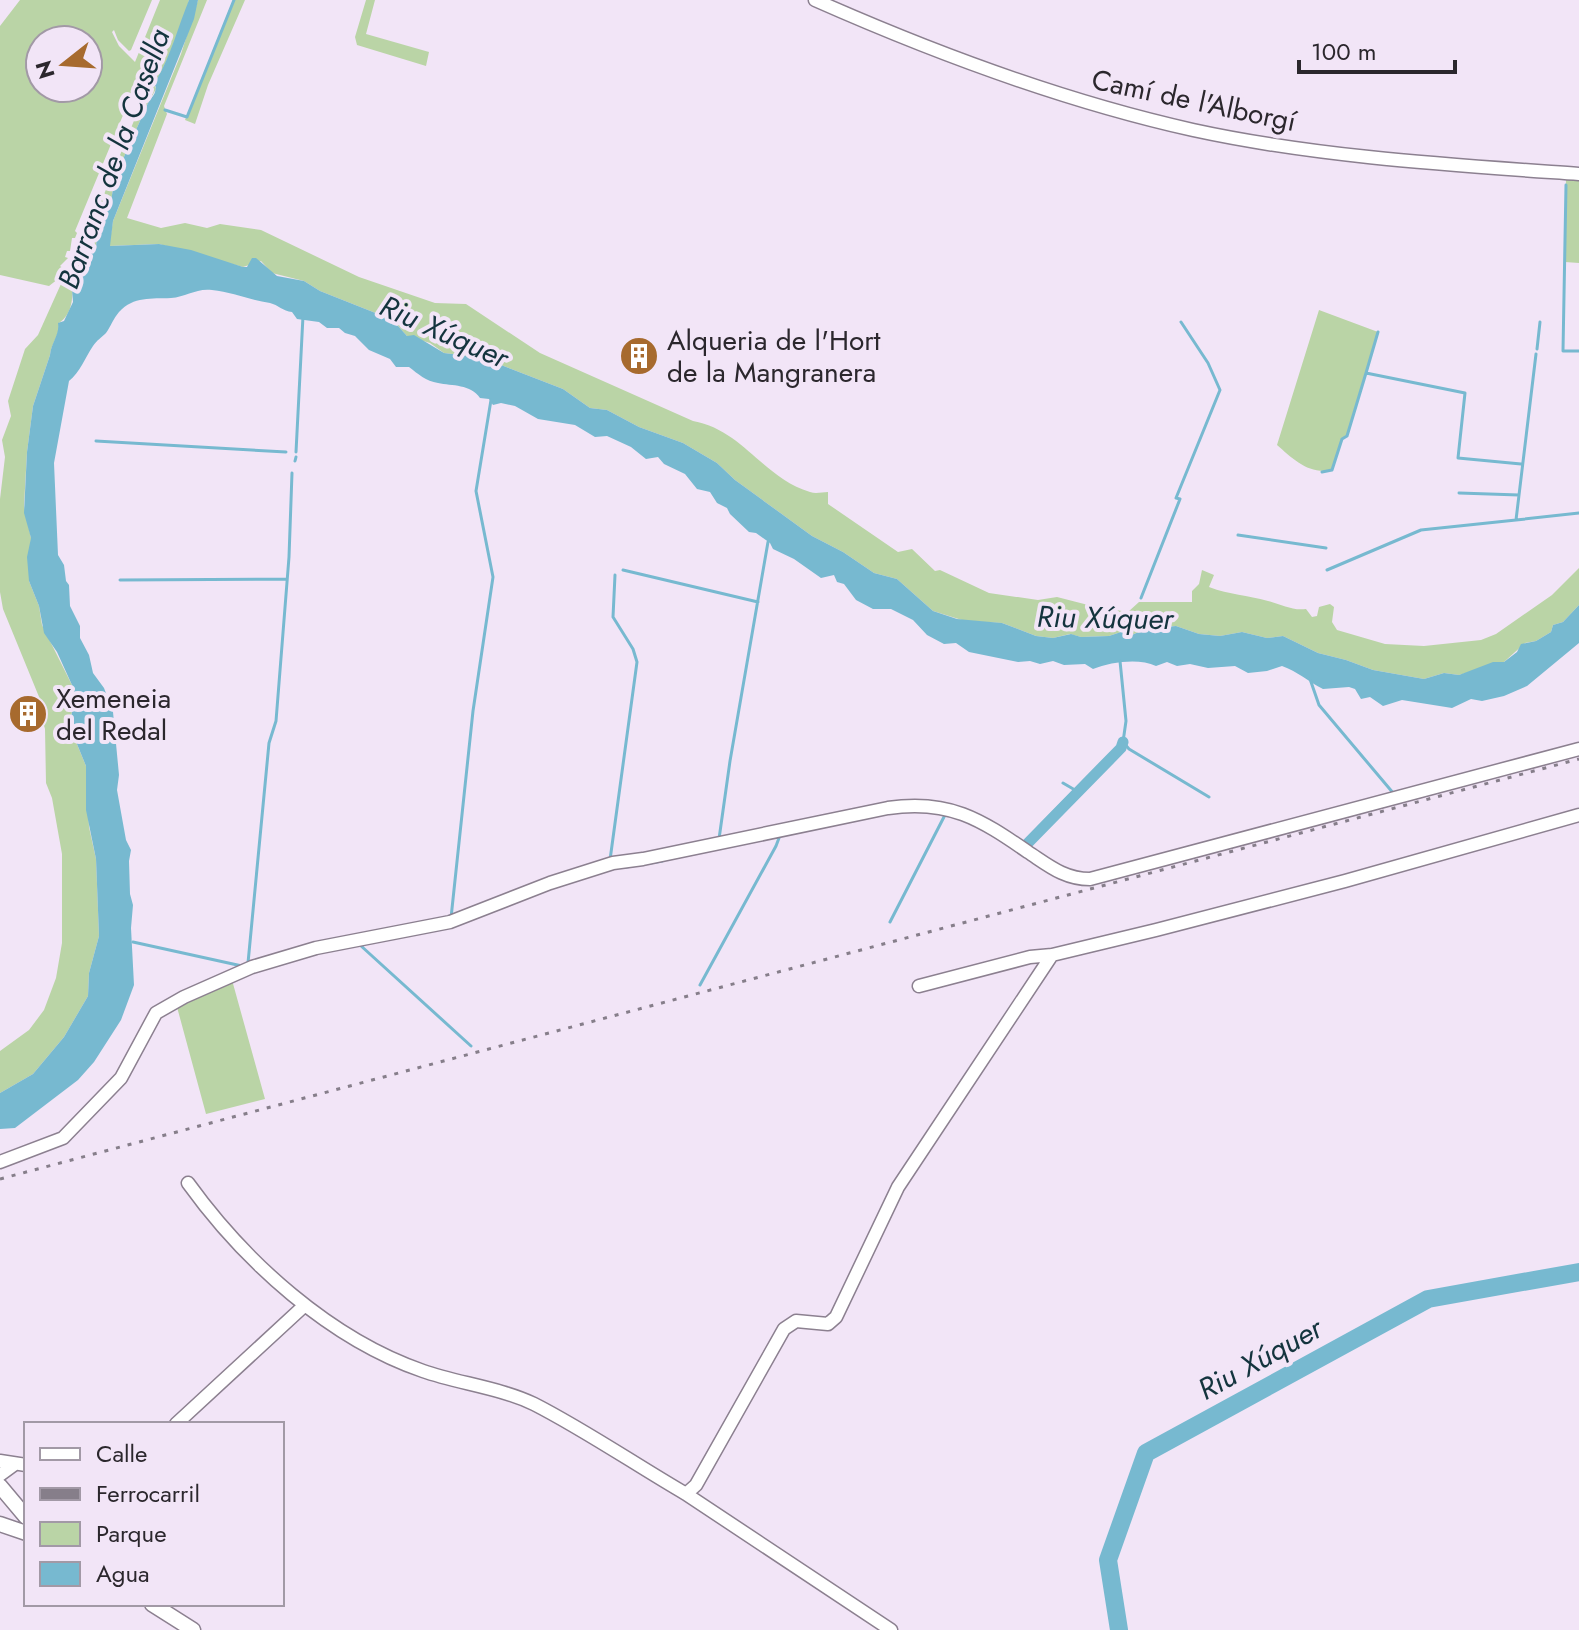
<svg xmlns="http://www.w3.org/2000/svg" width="1579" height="1630" font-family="Jost,sans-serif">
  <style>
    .green { fill: #bad4a6; fill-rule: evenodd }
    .water { fill: #77b9d0 }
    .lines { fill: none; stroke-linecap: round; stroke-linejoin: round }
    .stream { stroke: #77b9d0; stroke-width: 3 }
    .canal { stroke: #77b9d0; stroke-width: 11 }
    .river { stroke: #77b9d0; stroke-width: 18 }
    .minor-casing { stroke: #8c8090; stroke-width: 15 }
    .major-casing { stroke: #8c8090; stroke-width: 17 }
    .minor { stroke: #fff; stroke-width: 12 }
    .major { stroke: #fff; stroke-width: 14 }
    .rail { stroke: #867e8a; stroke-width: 3; stroke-dasharray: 4 8; stroke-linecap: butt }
    .labels { text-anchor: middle; stroke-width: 8; stroke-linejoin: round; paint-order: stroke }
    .street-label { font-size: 28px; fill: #2b272d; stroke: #f2e5f7 }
    .poi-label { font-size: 28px; fill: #2b272d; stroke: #f2e5f7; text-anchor: start }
    .water-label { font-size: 30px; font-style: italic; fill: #14343e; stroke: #f2e5f7 }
  </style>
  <rect width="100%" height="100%" fill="#f2e5f7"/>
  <path class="green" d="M20,0H152L131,50L129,51L118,40L114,30L112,32L119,46L135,62L160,0H189L183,24L155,86L156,89L148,103L115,177L111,201L103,209L98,221L96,248L93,237L94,219L155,69L143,67L75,231L77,233L75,238H72L70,251H67L65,257L68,258L60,266L63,268L56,277L58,279L49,286L0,275V26ZM40,40H88V88H40Z
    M198,0H207L164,106L167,114L127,218L161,228L185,223L207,228L220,224L261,230L359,277L435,303L466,304L540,353L693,421C743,430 763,478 810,492C816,494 822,492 828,492V504L898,552L912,549L935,571L940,570L989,593L1038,600L1057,597L1092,606L1128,612L1139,602H1192V591L1199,584L1202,570L1214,575L1209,587C1230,595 1247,595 1268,601C1281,604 1292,611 1306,609L1312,617L1317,616L1319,607L1330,604L1334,607L1332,622L1337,630L1385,644L1424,646L1481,640L1496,634L1552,595L1579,568V605L1563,622L1553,625L1551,632L1536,641L1525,643L1504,662L1459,675L1444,673L1424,679L1373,670L1346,660L1318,653L1283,636L1267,638L1242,632L1220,636L1199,634L1176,626L1151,628L1131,635L1121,632L1109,636L1081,637L1070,634L1053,638L1036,636L1002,623L965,621L933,611L897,579L874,573L843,552L812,536L735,480L717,463L683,443L639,427L607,410L590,408L563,389L483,358L444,353L430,343L407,336L398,326L378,314L320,291L304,281L272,273L261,261L243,267L159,244L109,246L113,221L181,54Z
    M233,0H245L208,85L195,124L185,120Z
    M366,0H375L366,34L429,52L426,66L357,45L355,37Z
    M1566,177L1579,178V263L1565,262Z
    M77,255L84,261C80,269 74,278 73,287C72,301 72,314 59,323C60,335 51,344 50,355L33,406L27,452L24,506L31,538L29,581L39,606L42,625L72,685L74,696L71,718L74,737L86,766L89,827L96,859L99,936L89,973L88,996L64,1037L33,1074L0,1093V1051L29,1030L44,1010L56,978L62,943V854L52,798L46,783L45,729L42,719L44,709L3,609L0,592V499L5,457L2,440L11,416L8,401L25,349L38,335L65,275L69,273Z
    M1319,310L1378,332L1347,436L1342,440L1332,470C1309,475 1293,459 1277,445Z
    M232,980L265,1099L206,1114L177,1007Z"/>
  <path class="water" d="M189,0H198L194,19L113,221L110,246L159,244L191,250L243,267H247L252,258H256L277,276L304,281L320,291L378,314L398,326L407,336L414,335L444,353L483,358L563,389L590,408L607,410L639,427L683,443L717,463L735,480L812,536L843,552L874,573L897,579L933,611L957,619L1002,623L1036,636L1053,638L1071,634L1081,637L1109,636L1121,632L1132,635L1145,629L1176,626L1199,634L1220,636L1242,632L1267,638L1283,636L1318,653L1346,660L1373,670L1424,679L1444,673L1459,675L1493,662H1504L1517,652L1521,644L1536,641L1551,632L1553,625L1563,622L1579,605V643L1527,686L1504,696L1482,701L1471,699L1452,708L1402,700L1383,706L1370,697L1361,699L1355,689L1349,687L1323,689C1309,682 1297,671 1282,666L1267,671L1248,673L1235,666L1208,668L1190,664L1177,666L1167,662L1156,666C1139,658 1111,662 1093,669L1085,664L1064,665L1053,661L1040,664L1030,661L1018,662L969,652L956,643L944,644L927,635L913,620L891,609H873L856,600L844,584L837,582L834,575L821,578L794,559L773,549L770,543L756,533L749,532L730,514L727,508L717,503L710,492L697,489L685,474L664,464L658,457L646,459L631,447L607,436L595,437L575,425L538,419L515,406L501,403L493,405L489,399L480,398C471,384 452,386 438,383C426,381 418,374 409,367H396L390,359L369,350L355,336L345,333L339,328H327L319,322L297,319L292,312C283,311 278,305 270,303C250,300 232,292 212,290C196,288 186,297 171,298C151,299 134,296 119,312C113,319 111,326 106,333C101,338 97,340 93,346C85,358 80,372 69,381L54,463L58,555L64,565L66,581L69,585L70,606L80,626V638L89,655L93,673L104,688L113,712L119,775L117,790L126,840L131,850L129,861L130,894L133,905L131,928L134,985L121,1020L94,1062L78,1080L15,1128L0,1129V1093L33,1074L64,1037L88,996L89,973L99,936L96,859L86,810V766L70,727L74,696L72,685L57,652L44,633L39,606L29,581L27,557L31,538L24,513L27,452L33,406L50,355C51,343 60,334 58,323L64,321L73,302L72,289L77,275L84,261L96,248L98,221L103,208L111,201L115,177L148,103C150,99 154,96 155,92C158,82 151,89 157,79C171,55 178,27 189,0Z"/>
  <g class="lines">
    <path class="stream" d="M165,110L187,117L234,0
      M1566,185L1563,351H1579
      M1378,332L1366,373L1465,393L1458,458L1521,464
      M1537,349L1540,322
      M1536,354L1516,520L1579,513
      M96,441L286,452
      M296,452L303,316
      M295,461L296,457
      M1322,472L1332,470L1342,439L1347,436L1366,373
      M1459,493L1519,495
      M1238,535L1326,548
      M623,570L758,602
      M1327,570L1421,530L1516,520
      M120,580L287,579
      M1141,598L1180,499L1176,498L1220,390L1208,363L1181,322
      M1120,661L1126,721L1123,742L1129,749L1209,797
      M1310,679L1319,705L1394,794
      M719,839L730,761L768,542
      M1023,843L1075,790L1063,783
      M610,860L637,662L633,649L613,617L615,575
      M626,867L662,861
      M451,918L473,711L493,577L476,491L491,400
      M890,922L946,813
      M133,942L242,966
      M363,945H360L471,1046
      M248,963L269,743L276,721L289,557L292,473
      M700,985L776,846L779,838L775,837"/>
    <path class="canal" d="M1026,845L1121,748L1123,742"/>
    <path class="river" d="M1119,1630L1108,1560L1146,1453L1428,1299L1579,1272"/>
    <g class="minor-casing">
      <path id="minor" d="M815,0C937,54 1063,101 1193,130C1317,157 1452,165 1579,174
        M919,986L1030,957L1052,955L1156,930L1345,881L1579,815
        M0,1162L63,1138L121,1078L156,1013L184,997L252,967L316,948L450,922L550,883L613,863L643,859L888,808C949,799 980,819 1028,852C1048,865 1064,879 1090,879L1579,749
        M188,1183C245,1262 330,1339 423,1371C457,1383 501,1388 534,1404C585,1430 636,1465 686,1494
        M176,1424L305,1305
        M0,1461L26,1465
        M0,1475L15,1464
        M891,1630L686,1494L696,1485L784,1329L796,1321L828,1324L836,1317L898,1187L1052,955"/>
    </g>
    <g class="major-casing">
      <path id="major" d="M0,1486L26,1517
        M0,1524L26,1533
        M152,1604L193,1630"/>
    </g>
    <use href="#minor" class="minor"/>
    <use href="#major" class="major"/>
    <path class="rail" d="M0,1179L1579,759"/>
  </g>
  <defs>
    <g id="building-disc" transform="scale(2)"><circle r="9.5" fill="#a76a2e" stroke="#f2e5f7"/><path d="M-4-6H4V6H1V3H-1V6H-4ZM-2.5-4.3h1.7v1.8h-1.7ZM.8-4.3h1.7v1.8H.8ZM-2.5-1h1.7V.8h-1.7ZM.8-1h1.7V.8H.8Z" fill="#fff"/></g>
  </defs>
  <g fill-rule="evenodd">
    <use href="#building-disc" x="639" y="356"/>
    <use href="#building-disc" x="28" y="714"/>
  </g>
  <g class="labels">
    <g class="street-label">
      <text transform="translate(1194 100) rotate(12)" y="10">Camí de l'Alborgí</text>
    </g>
    <g class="poi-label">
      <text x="667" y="350">Alqueria de l'Hort<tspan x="667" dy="32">de la Mangranera</tspan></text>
      <text x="56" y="708">Xemeneia<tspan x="56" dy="32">del Redal</tspan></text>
    </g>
    <g class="water-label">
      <text transform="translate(114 159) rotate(-70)" y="10">Barranc de la Casella</text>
      <text transform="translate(444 332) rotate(24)" y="10">Riu Xúquer</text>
      <text transform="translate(1105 618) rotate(1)" y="10">Riu Xúquer</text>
      <text transform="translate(1260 1359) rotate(-29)" y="10">Riu Xúquer</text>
    </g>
  </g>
  <rect x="24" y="1422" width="260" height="184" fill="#f2e5f7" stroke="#a299a6" stroke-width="2"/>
  <rect x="40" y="1448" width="40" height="12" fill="#ffffff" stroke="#a299a6" stroke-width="2"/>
  <text x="96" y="1462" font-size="24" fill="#2b272d">Calle</text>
  <rect x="40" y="1488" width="40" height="12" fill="#867e8a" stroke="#a299a6" stroke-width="2"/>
  <text x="96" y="1502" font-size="24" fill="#2b272d">Ferrocarril</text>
  <rect x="40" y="1522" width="40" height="24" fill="#bad4a6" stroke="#a299a6" stroke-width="2"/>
  <text x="96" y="1542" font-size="24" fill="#2b272d">Parque</text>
  <rect x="40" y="1562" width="40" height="24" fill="#77b9d0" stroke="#a299a6" stroke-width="2"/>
  <text x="96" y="1582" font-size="24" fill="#2b272d">Agua</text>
  <g transform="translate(64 64) rotate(253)"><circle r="38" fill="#f2e5f7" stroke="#a299a6" stroke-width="2"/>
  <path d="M0-6L14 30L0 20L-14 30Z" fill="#a76a2e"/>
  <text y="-12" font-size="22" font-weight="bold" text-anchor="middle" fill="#2b272d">N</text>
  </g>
  <path d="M1299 60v12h156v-12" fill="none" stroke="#2b272d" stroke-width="4"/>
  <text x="1311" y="60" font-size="24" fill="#2b272d" stroke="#f2e5f7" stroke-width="6" paint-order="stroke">100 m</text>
</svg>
